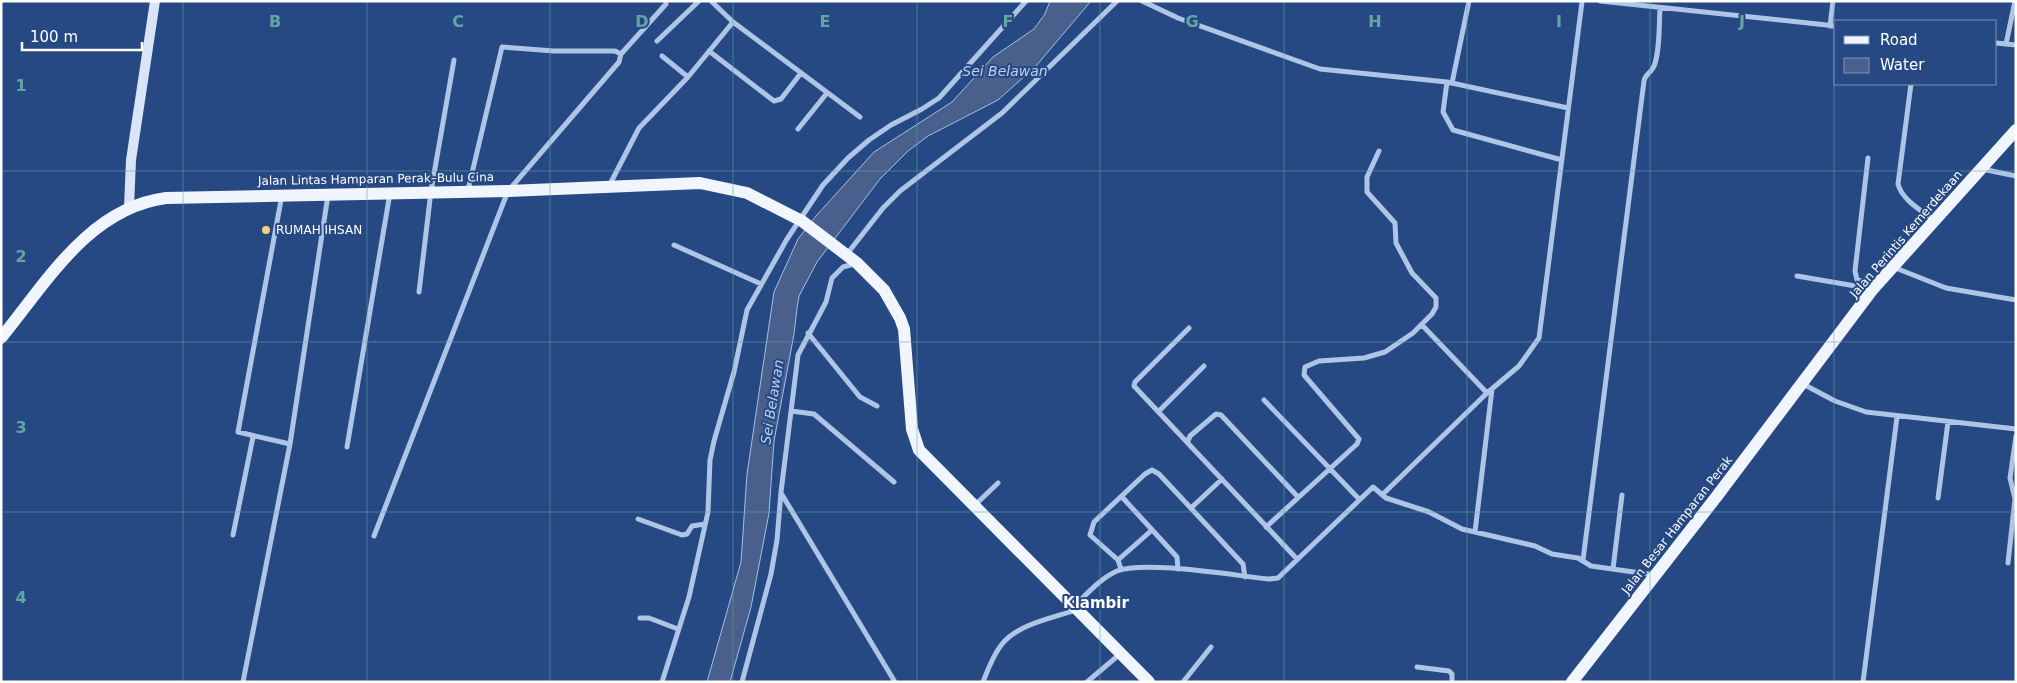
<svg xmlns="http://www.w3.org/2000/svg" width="2017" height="683" font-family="'DejaVu Sans',sans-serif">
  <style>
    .water { fill: #48608b; stroke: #a4bfe8 }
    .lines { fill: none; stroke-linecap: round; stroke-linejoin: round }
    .street { stroke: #afc5e7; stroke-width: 5 }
    .secondary { stroke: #d9e4f7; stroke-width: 10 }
    .primary { stroke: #f1f5fe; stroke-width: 12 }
    .grid { fill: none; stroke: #63a6a1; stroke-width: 1; stroke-opacity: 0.55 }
    .poi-dot { fill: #f0d475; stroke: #264984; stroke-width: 2 }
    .labels { text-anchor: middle; stroke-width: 4; stroke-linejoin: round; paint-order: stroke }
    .street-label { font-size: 12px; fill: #fff; stroke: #264984 }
    .poi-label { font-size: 12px; fill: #fff; stroke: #264984; text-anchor: start }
    .water-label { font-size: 14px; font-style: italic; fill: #bbcfef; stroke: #264984 }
    .quarter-label { font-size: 15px; font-weight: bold; fill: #fff; stroke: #264984 }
    .grid-label { font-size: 16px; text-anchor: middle; font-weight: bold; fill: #63a6a1; stroke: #264984; stroke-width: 4; stroke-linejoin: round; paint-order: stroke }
  </style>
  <rect width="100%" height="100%" fill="#264984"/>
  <path class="water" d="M1050,1H1091L1036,66L998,100L928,136L908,151L880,179L817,262L799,296L797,308L794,334L774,441L769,513L751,607L730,682H707L741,562L747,474L774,292L798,239L816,216L874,152L952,102L993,57L1034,29L1045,14Z"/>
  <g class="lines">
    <path class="street" d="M1142,1L1178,18L1320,69L1447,82L1568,108
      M1600,1L1836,26
      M733,22L860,117
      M1830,26L1833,1
      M657,41L699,1
      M1996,43L2016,45
      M2006,44L2015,1
      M709,51L774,101L781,99L801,73
      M662,56L688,77
      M1447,82L1443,112L1453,130L1562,160
      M1452,83L1469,1
      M1911,84L1898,184C1902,200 1922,211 1934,220
      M798,129L827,93
      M1868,158L1855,271L1857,280L1877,284
      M1982,169L2016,176
      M609,186L639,128L688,77L733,22L711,1
      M468,190L502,47L554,51H615L621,54
      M282,195L238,432L290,444
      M674,245L761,284
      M847,254L883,208L900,191L1002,113L1117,1
      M1893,267L1946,288L2016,300
      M1797,276L1873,289
      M419,292L431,191L454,60
      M1422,325L1487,393
      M1189,328L1135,382L1134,386L1297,559
      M808,333L860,397L877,406
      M1803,384L1835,401L1866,412L2016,429
      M1264,400L1359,499
      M791,411L814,414L894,482
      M1159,411L1204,366
      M1188,441L1190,436L1216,414L1221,415L1298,497
      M347,447L390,193
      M781,493L895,682
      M1382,495L1487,393L1519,366L1539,338L1582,2
      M1122,497L1177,557L1178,569
      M1938,498L1948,422
      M975,505L998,483
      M1191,508L1222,479
      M638,519L682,535L687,534L692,526L705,524
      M1266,527L1357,444L1359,439L1304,375L1305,367L1319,361L1364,358L1385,352L1413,333L1432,314L1436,307V298L1412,273L1396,243L1395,223L1367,192V177L1379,151
      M1475,532L1492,389
      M233,535L253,437
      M374,536L508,191L619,62L621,54L666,4
      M1118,560L1152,530
      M1583,560L1644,81C1645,75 1650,73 1653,68C1660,56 1659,23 1660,8
      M2008,563L2015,499L2010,478L2016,436
      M1121,569L1118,560L1090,535L1094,522L1145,474L1152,470L1159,474L1243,564L1245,577
      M1613,569L1622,495
      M1075,605C1088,593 1101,578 1117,571C1144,560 1237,576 1269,579L1278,578L1373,487L1386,498L1429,512L1462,529L1535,546L1552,554L1578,558L1591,566L1655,575
      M640,618H649L678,629
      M1417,667L1449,671L1452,674V682
      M243,682L290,444L328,195
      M662,682L689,597L708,512L710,460L714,441L734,372L747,310L787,239L823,185L848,158L869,140L891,125L922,109L939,98L1026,1
      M742,682L771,574L777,540L781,492L798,355L826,302L832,278L843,267L854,264
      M983,682C988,669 993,655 1002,644C1018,624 1053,618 1076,610
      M1087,682L1120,654
      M1183,682L1211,647
      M1863,682L1897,417"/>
    <path class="secondary" d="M129,207L131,160L155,1"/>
    <path class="primary" d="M1,338C46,283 89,208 166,198L508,191L700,183L747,193L802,221L857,263L884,290L900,318L904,329L912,429L919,450L1149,682
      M1572,682L1717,496L1873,289L2016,130"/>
  </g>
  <path class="grid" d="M183,1V682M367,1V682M550,1V682M733,1V682M917,1V682M1100,1V682M1284,1V682M1467,1V682M1650,1V682M1834,1V682M1,171H2016M1,342H2016M1,512H2016"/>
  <circle class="poi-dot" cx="266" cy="230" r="5"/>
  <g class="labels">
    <g class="street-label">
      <text transform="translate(376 179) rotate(-1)" y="4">Jalan Lintas Hamparan Perak–Bulu Cina</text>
      <text transform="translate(1906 234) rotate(-49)" y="4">Jalan Perintis Kemerdekaan</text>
      <text transform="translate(1677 525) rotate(-52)" y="4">Jalan Besar Hamparan Perak</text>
    </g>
    <g class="poi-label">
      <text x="276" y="234">RUMAH IHSAN</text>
    </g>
    <g class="water-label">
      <text x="1005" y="76">Sei Belawan</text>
      <text transform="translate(772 402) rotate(-81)" y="5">Sei Belawan</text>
    </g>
    <g class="quarter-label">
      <text x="1096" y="608">Klambir</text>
    </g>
  </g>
  <g class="grid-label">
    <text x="275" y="27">B</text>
    <text x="458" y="27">C</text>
    <text x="642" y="27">D</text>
    <text x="825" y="27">E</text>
    <text x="1008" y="27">F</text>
    <text x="1192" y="27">G</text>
    <text x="1375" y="27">H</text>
    <text x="1559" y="27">I</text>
    <text x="1742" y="27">J</text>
    <text x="21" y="91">1</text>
    <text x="21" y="262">2</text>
    <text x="21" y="433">3</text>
    <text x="21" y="603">4</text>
  </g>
  <rect width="2017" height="683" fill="none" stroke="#ffffff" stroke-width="5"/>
  <rect x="1834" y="20" width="162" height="65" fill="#264984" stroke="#7d92b5"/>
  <rect x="1844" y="36" width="25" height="8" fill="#f1f5fe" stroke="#7d92b5"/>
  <text x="1880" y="45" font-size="15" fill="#ffffff">Road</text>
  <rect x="1844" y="58" width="25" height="15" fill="#48608b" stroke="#7d92b5"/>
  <text x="1880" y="70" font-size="15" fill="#ffffff">Water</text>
  <path d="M22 42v8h120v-8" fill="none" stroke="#ffffff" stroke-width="2.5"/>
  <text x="30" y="42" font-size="15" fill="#ffffff" stroke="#264984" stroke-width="4" paint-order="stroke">100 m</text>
</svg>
